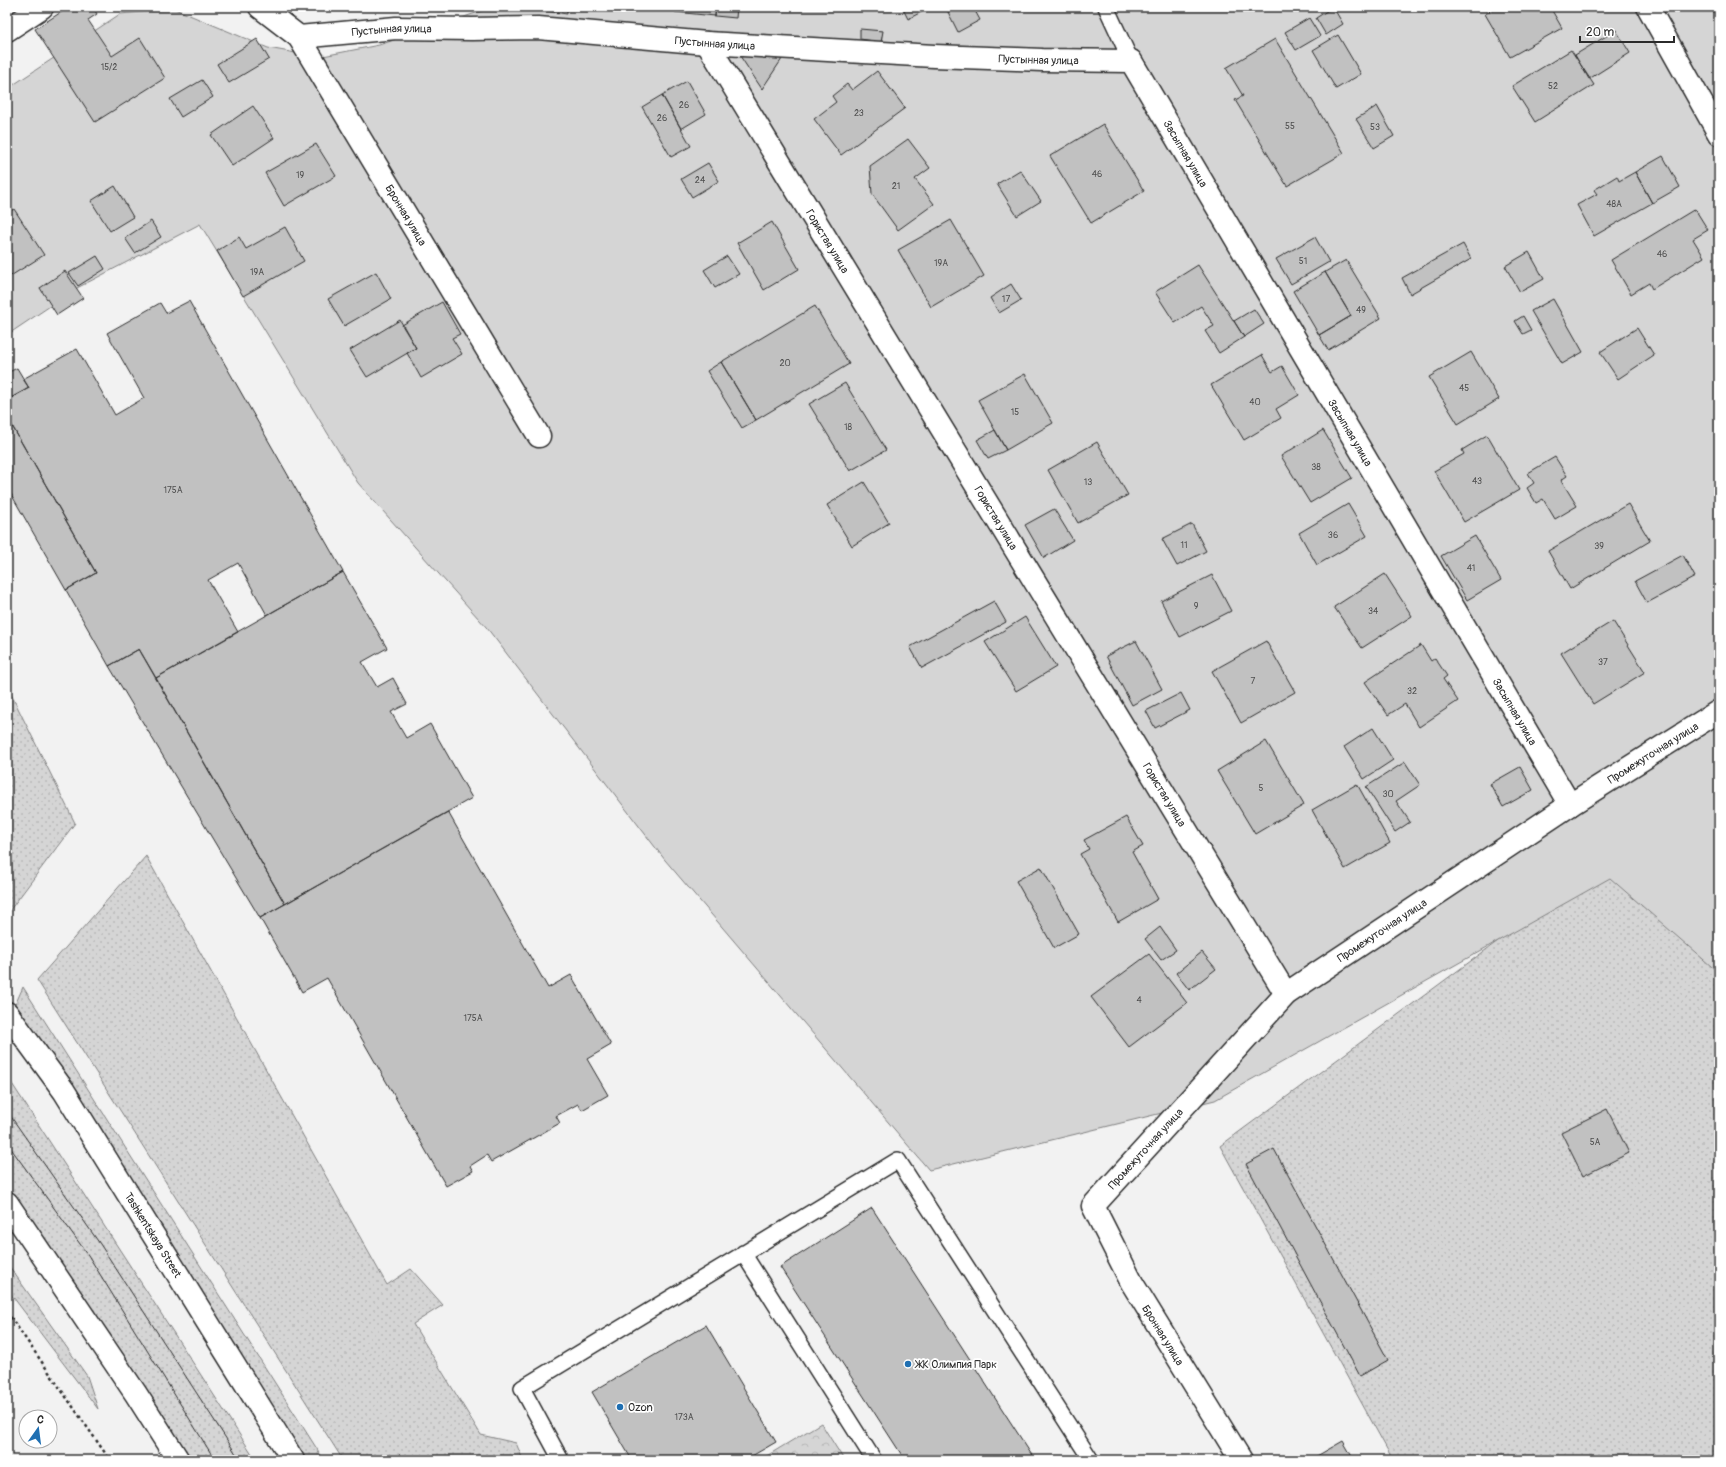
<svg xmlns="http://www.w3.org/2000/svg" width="1726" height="1467" font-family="Pangolin,sans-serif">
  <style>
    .grass { fill: url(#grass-dots); stroke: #808080 }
    .forest { fill: url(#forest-crowns); stroke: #808080 }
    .garden { fill: #d5d5d5; stroke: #808080 }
    .building { fill: #c1c1c1; stroke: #2b2b2b }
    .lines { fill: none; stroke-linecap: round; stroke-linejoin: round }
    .service-casing { stroke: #2b2b2b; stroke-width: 18 }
    .minor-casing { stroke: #2b2b2b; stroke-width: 25 }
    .secondary-casing { stroke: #2b2b2b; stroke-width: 25 }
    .path { stroke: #2b2b2b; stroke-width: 2.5; stroke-dasharray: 3 3; stroke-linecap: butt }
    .service { stroke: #fff; stroke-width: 15 }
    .minor { stroke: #fff; stroke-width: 22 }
    .secondary { stroke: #fff; stroke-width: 22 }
    .tram { stroke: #2b2b2b; stroke-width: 1 }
    .poi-dot { fill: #1f6fb2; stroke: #fff; stroke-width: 1.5 }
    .labels { text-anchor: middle; stroke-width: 3.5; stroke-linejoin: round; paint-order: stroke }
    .number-label { font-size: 9px; fill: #505050 }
    .street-label { font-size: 11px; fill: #2b2b2b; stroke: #fff }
    .poi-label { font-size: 11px; fill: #2b2b2b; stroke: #fff; text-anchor: start }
  </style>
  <defs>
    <pattern id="grass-dots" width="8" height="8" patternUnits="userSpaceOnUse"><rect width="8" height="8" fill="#d5d5d5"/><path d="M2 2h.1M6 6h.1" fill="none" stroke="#b7b7b7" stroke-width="1.8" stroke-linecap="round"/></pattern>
    <pattern id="forest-crowns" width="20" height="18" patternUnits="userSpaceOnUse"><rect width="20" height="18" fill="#d5d5d5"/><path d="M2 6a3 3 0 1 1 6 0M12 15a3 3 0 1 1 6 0" fill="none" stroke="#b7b7b7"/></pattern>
  </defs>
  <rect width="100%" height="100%" fill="#f2f2f2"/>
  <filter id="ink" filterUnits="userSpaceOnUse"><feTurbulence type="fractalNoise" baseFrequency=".025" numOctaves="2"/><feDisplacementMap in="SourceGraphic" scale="8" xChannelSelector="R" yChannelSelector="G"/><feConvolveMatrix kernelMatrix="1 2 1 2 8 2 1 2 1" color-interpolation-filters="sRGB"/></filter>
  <g filter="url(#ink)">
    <path class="grass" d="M7,686L75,823L7,914Z
      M1719,778V1460H1393L1220,1146Z
      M146,856L387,1285L411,1269L443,1305L413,1324L481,1435L516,1443L523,1460H343L37,980Z
      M23,987L324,1460H304L15,1005Z
      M7,1076L256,1460H180L53,1255L7,1191Z
      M7,1263L87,1376L98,1409L7,1289Z"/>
    <path class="forest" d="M821,1423L844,1460H760Z"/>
    <path class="garden" d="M494,7H1719V973L1610,878L1215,1100L929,1170L665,860L487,628L358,483L200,224L77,288L7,335V89L120,14L175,9L268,48L318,57L379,45Z"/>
    <path class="building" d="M69,7H93L97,14L88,20L112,56L140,38L165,78L95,122L35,29Z
      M540,7H567V14L540,10Z
      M675,7H716L715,16L675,12Z
      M716,7H737L736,18L715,16Z
      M902,7H931L908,19Z
      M953,7H973L980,20L958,32L947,10Z
      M1333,7L1343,24L1326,35L1316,18Z
      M1498,7H1550L1562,28L1510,57L1485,14Z
      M1309,18L1320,36L1296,50L1285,32Z
      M860,29L883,31L881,42L860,39Z
      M1616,30L1630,53L1589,79L1575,55Z
      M1338,35L1361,74L1336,89L1313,50Z
      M257,39L269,59L229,83L217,64Z
      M1275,39L1344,153L1287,186L1235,100L1243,96L1226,68Z
      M1571,50L1594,85L1535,122L1512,86Z
      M738,53L782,59L762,89Z
      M877,71L905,108L841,155L814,119L836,102L832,96L847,84L852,90Z
      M202,80L213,97L181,117L170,99Z
      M687,81L706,114L681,129L662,95Z
      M662,95L691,146L671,157L642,107Z
      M253,106L274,138L232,166L211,135Z
      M1377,106L1394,136L1374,148L1356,119Z
      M1103,124L1144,191L1091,223L1050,156Z
      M908,139L930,168L915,179L934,204L898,230L872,194L870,166Z
      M316,144L336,176L284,206L265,173Z
      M1663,156L1680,187L1652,203L1635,172Z
      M708,163L719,181L692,197L681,179Z
      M1020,170L1041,201L1017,216L997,184Z
      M1635,172L1652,203L1594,236L1577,205L1597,194L1594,190L1617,176L1619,181Z
      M115,186L133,217L110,231L91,201Z
      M14,209L44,255L9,277L7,274V213Z
      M1695,209L1708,230L1693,239L1704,257L1652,289L1649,283L1631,294L1611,260Z
      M951,220L984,276L931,307L898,250Z
      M151,221L161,237L135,253L125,238Z
      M772,222L799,269L764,290L737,243Z
      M285,227L304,261L243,296L217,251L239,237L246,249Z
      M1315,237L1329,262L1291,284L1276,259Z
      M1463,244L1471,259L1410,294L1402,278Z
      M1529,252L1544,279L1520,292L1505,266Z
      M97,256L105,269L78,286L69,273Z
      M727,256L739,274L715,288L704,270Z
      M1346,260L1381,318L1328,350L1319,335L1351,316L1325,272Z
      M1198,265L1244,337L1219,353L1205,331L1214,326L1201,306L1175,323L1155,292Z
      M65,271L83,298L57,315L40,288Z
      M376,272L391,299L344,326L328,299Z
      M1325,272L1351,316L1319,335L1293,291Z
      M1011,284L1021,300L999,313L990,298Z
      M1553,299L1583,352L1562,364L1531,311Z
      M189,301L343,572L267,615L238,563L208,580L238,632L156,678L139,649L109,666L66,590L96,573L7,417V400L29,388L23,379L77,349L115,415L144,398L107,333L160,303L166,313Z
      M442,302L460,334L452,338L462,354L421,378L407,353L416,348L402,325Z
      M815,306L849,364L756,420L721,362Z
      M1254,309L1264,324L1244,337L1234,321Z
      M1523,316L1531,330L1523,334L1515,321Z
      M400,320L416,348L367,377L350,350Z
      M1637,328L1654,355L1618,379L1600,352Z
      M1471,352L1499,399L1458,424L1429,377Z
      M1262,355L1272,372L1282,366L1299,395L1276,409L1281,418L1244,440L1211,385Z
      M721,362L756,420L742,428L707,371Z
      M17,368L29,388L7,400V373Z
      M1025,374L1053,423L1006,450L978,400Z
      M845,383L886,450L850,471L809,404Z
      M7,417L96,573L66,590L7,487Z
      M995,430L1006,450L988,459L977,440Z
      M1323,430L1352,478L1310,503L1281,456Z
      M1487,435L1519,490L1464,522L1434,471L1464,454L1462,450Z
      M1097,442L1128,495L1078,523L1048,470Z
      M1555,457L1567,476L1561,480L1577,506L1555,519L1543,499L1536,503L1527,488L1534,483L1528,473Z
      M864,482L889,523L852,546L827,505Z
      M1348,504L1367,536L1317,565L1299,533Z
      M1628,504L1650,541L1570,589L1548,551Z
      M1054,509L1073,540L1044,558L1025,525Z
      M1192,524L1206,551L1177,566L1162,539Z
      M1475,536L1501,580L1467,600L1441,556Z
      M1683,555L1695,577L1647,603L1635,581Z
      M343,572L387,648L362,662L377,687L393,678L407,704L391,712L406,738L430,724L472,798L285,904L156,678Z
      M1385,574L1412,616L1362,648L1334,607Z
      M1212,575L1231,611L1180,637L1161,601Z
      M994,601L1006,622L922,668L910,647Z
      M1025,617L1056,667L1016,691L985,642Z
      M1613,621L1645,672L1593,704L1561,653Z
      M1136,641L1162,689L1132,705L1106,656Z
      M1266,641L1295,692L1241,723L1212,671Z
      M1421,645L1431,661L1435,658L1447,676L1443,679L1458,701L1419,727L1405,704L1388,715L1365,682Z
      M139,649L285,904L260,918L109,666Z
      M1181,693L1190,710L1155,728L1146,711Z
      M1373,728L1393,760L1364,779L1344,747Z
      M1266,741L1304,805L1255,834L1217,771Z
      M1405,762L1420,785L1396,801L1410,822L1395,832L1366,787Z
      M1520,767L1533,790L1503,807L1490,784Z
      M1357,784L1390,843L1345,869L1312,810Z
      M448,812L548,988L571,975L611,1045L587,1059L608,1095L582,1110L578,1104L556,1116L560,1123L491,1162L487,1155L470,1166L473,1171L446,1186L327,978L302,992L260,918Z
      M1126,817L1143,846L1132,852L1158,899L1118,922L1080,854L1089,849L1084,840Z
      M1041,867L1079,934L1054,948L1016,881Z
      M1160,927L1176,950L1161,960L1145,939Z
      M1202,952L1216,969L1189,990L1176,973Z
      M1149,954L1187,1003L1129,1047L1091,997Z
      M1607,1109L1629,1153L1583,1176L1561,1132Z
      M1274,1149L1388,1360L1360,1376L1246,1164Z
      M872,1208L1035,1460H905L780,1267Z
      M706,1325L776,1442L745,1460H632L592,1392Z
      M1343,1441L1354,1460H1310Z"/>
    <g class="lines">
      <g class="service-casing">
        <path id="service" d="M1106,7L1131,61
          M743,1253L874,1460
          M561,1460L522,1388L898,1160L1091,1460"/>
      </g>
      <g class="minor-casing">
        <g id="minor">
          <path id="s1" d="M260,7L299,37L539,436"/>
          <path d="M1648,7L1719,134"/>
          <path d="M7,30L42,7"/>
          <path id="s2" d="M299,37L396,28L472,29L538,28L707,43L934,56L1042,60L1131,61L1570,805"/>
          <path id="s3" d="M707,43L1286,994"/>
          <path id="s4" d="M1241,1460L1132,1283L1093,1206L1286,994L1570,805L1719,711"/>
        </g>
      </g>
      <g class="secondary-casing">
        <g id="secondary">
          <path id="s5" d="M7,1013L64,1091L293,1460"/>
          <path d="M7,1203L136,1394L178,1460"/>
        </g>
      </g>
      <path class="path" d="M7,1312L110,1460"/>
      <use href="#service" class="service"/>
      <use href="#minor" class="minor"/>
      <use href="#secondary" class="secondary"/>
      <path class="tram" d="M7,1111L100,1244L240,1460
        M7,1143L88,1255L215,1460"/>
    </g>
  </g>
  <g class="poi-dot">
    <circle cx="908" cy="1364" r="4"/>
    <circle cx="620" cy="1407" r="4"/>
  </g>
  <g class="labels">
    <g class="number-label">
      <text x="109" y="70">15/2</text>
      <text x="1553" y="89">52</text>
      <text x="684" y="108">26</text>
      <text x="859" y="116">23</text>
      <text x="662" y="121">26</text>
      <text x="1290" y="129">55</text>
      <text x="1375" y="130">53</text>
      <text x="1097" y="177">46</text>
      <text x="300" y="178">19</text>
      <text x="700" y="183">24</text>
      <text x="896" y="189">21</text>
      <text x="1614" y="207">48А</text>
      <text x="1662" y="257">46</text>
      <text x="1303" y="264">51</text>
      <text x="941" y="266">19А</text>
      <text x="257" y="275">19А</text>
      <text x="1006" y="302">17</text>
      <text x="1361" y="313">49</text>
      <text x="785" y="366">20</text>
      <text x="1464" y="391">45</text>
      <text x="1255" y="405">40</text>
      <text x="1015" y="415">15</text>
      <text x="848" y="430">18</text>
      <text x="1316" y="470">38</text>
      <text x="1477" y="484">43</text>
      <text x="1088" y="485">13</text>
      <text x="173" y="493">175А</text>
      <text x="1333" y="538">36</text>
      <text x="1184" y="548">11</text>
      <text x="1599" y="549">39</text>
      <text x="1471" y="571">41</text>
      <text x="1196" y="609">9</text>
      <text x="1373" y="614">34</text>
      <text x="1603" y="665">37</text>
      <text x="1253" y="684">7</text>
      <text x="1412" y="694">32</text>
      <text x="1261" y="791">5</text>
      <text x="1388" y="797">30</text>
      <text x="1139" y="1003">4</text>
      <text x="473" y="1021">175А</text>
      <text x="1595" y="1145">5А</text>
      <text x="684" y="1420">173А</text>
    </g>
    <g class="street-label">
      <text dy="4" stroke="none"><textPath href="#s2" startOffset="93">Пустынная улица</textPath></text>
      <text dy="4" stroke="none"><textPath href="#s2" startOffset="417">Пустынная улица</textPath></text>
      <text dy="4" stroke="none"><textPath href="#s2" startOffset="741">Пустынная улица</textPath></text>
      <text dy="4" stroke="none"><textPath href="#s2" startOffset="941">Засыпная улица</textPath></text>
      <text dy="4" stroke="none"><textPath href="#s1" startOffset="257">Бронная улица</textPath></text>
      <text dy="4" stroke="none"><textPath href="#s3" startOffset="232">Гористая улица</textPath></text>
      <text dy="4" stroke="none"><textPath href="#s2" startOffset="1265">Засыпная улица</textPath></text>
      <text dy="4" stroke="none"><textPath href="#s3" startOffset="556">Гористая улица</textPath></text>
      <text dy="4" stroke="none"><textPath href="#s2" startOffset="1589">Засыпная улица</textPath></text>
      <text dy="4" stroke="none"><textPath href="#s4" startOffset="1020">Промежуточная улица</textPath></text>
      <text dy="4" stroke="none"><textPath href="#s3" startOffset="880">Гористая улица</textPath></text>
      <text dy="4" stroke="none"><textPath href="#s4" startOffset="696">Промежуточная улица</textPath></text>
      <text dy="4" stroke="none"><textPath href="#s4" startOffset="372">Промежуточная улица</textPath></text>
      <text dy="4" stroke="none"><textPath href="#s5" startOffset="266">Tashkentskaya Street</textPath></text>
      <text transform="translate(1163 1335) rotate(58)" y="4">Бронная улица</text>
    </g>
    <g class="poi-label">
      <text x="916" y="1368">ЖК Олимпия Парк</text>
      <text x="628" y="1411">Ozon</text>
    </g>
  </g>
  <rect width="1726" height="1467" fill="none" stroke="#fff" stroke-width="24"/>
  <rect x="12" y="12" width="1702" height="1443" fill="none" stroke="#2b2b2b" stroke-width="1.5" filter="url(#ink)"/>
  <g transform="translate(38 1429) rotate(14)"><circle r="19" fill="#ffffff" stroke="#aaaaaa"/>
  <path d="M0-3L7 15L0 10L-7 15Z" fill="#1f6fb2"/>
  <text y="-6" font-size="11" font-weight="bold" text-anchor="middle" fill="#2b2b2b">С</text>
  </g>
  <path d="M1580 36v6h94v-6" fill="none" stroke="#2b2b2b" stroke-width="2"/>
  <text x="1586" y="36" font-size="12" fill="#2b2b2b" stroke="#ffffff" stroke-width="3" paint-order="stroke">20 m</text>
</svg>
